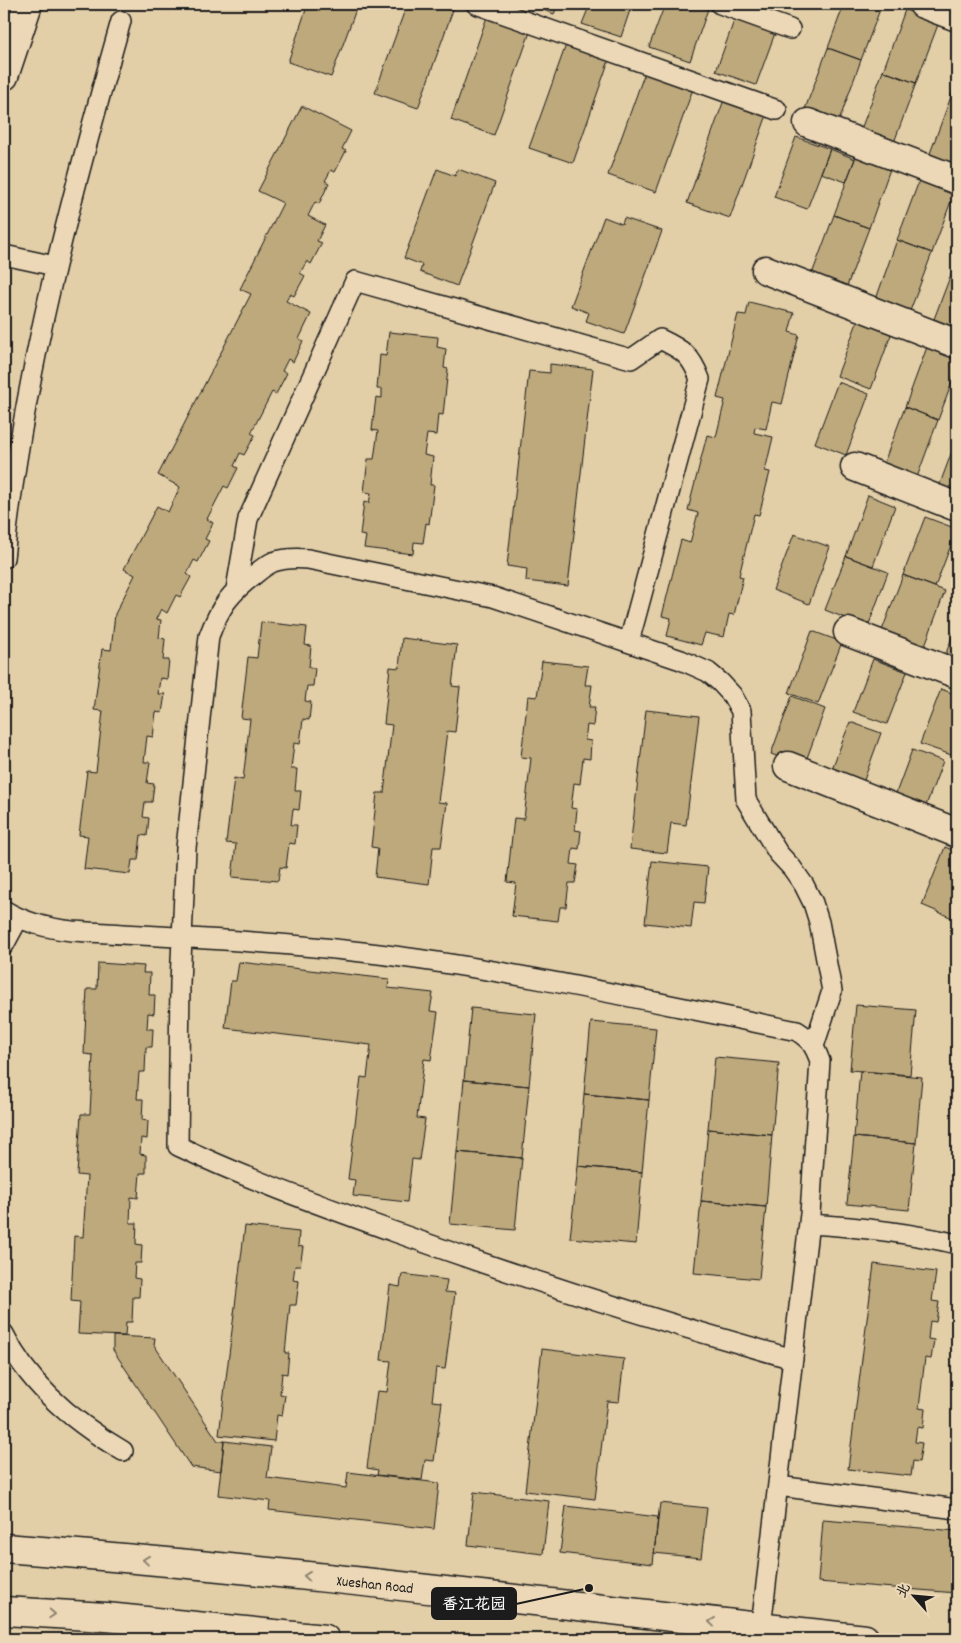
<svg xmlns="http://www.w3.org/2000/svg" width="961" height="1643" font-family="Dekko,'LXGW WenKai TC',sans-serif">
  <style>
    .building { fill: #bea97c; stroke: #1c1c1c }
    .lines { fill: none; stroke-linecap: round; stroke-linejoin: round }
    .lane-casing { stroke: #1c1c1c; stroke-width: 22 }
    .street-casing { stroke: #1c1c1c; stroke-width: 31 }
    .secondary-casing { stroke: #1c1c1c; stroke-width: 31 }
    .lane { stroke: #ecd8b6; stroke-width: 19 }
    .street { stroke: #ecd8b6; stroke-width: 28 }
    .secondary { stroke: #ecd8b6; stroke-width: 28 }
    .oneway { stroke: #8e8371 }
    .labels { text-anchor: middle; stroke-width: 4.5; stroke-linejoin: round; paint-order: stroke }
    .street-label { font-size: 15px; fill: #1c1c1c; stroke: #ecd8b6 }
    .leader { fill: none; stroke: #1c1c1c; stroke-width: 2 }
    .callout-dot { fill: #1c1c1c; stroke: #ecd8b6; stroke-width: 2 }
    .callout { fill: #1c1c1c; stroke: #1c1c1c; stroke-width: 2 }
    .callout-label { font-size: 16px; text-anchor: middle; font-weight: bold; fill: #fff }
  </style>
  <rect width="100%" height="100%" fill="#e2cea7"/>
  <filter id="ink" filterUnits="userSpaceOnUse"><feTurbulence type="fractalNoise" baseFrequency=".02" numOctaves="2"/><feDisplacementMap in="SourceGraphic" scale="10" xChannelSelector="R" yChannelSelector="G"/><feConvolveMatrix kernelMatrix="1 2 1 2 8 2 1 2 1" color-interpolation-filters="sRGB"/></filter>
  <g filter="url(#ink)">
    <path class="building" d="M308,4H358L331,77L288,62Z
      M407,4H455L418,108L375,93Z
      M527,4H558L554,14Z
      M590,4H632L621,37L582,24Z
      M665,4H694L708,9L690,61L649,47Z
      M771,4H789L787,10Z
      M844,4H882L861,60L828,48Z
      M905,10L939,22L916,83L883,71Z
      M488,14L531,29L494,135L451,120Z
      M735,18L775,33L756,85L716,71Z
      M567,42L610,57L573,163L529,148Z
      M828,48L861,60L839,121L805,109Z
      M646,69L694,86L656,192L608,175Z
      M883,71L916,83L893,145L860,132Z
      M957,79V96L952,94Z
      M952,94L957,96V166L929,156Z
      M725,97L768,112L730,218L687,203Z
      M302,106L351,131L342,149L346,151L335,172L331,170L325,181L329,183L319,204L315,202L308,216L325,225L317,241L322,243L311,264L307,261L300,273L305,276L294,296L290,294L286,301L311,314L299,339L303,341L293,362L288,359L282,371L287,373L276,394L272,392L251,433L255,435L244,455L240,453L234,466L238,468L228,488L224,486L207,519L213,523L205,539L209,541L198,562L194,560L187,574L191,577L180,597L176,595L167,613L161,609L156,619L161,620L159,638L165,639L163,660H169L167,679L160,678L158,694H165L162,713L156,712L153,737L147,736L144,762H150L147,783L154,784L152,802H145L143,817L149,818L147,836L141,835L138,860H132L130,874L84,869L88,836L79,835L87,771L96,772L103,711L94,710L102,649L111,650L115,614L135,575L124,569L157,506L168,512L180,487L158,475L251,294L240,289L283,203L258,191Z
      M796,137L830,149L807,209L774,197Z
      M830,149L855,159L846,182L821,173Z
      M856,156L890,169L869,228L834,215Z
      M437,169L455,176L458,169L495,183L457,286L420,272L422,265L404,258Z
      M919,181L954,193L932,253L897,240Z
      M834,215L869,228L847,286L812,274Z
      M604,217L622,224L624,218L662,231L624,334L586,321L589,313L571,306Z
      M897,240L932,253L910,311L876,299Z
      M956,261H957V328L934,319Z
      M749,302L794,313L789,332L799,335L782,404L772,402L766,429L755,427L754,433L773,437L765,471L770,472L759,515L754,514L739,576L743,577L734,615L729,614L724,637L705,633L701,645L667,636L671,618L662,616L681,540L690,543L698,513L688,510L707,435L716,437L725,400L717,398L738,314L746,315Z
      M858,320L892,332L871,389L837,376Z
      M389,332L438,337L437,347L446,349L444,368L448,369L443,415L438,414L436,435L427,434L424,455L433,457L430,485H434L429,524L426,523L423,543L414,542L413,554L364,548L366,536L360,535L364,502L369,503L371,493L364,492L368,459H374L378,431L372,430L376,397L382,398V389H377L380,355L386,356Z
      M927,347L957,358V369L938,420L905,407Z
      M550,364L593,369L568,586L526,581L527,569L507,566L529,371L550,373Z
      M838,382L869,394L846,455L815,443Z
      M905,407L938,420L916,480L882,468Z
      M957,438V496L938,489Z
      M868,495L895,506L873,566L846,556Z
      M925,517L957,529L935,587L903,575Z
      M794,534L830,547L809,604L773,590Z
      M846,556L888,572L868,627L825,610Z
      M903,575L945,591L924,648L881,633Z
      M261,622L307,627L305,645L311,646L309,667L315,668L313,686H307L305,701L311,702L309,720L303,719L300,744L294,743L291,769H297L295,791H301L299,810L293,809L291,825H297L295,844L289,843L286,868L280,867L278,881L232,877L236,844L226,843L234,778L243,780L250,719L241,718L248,657L257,658Z
      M957,624V660L945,656Z
      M812,631L842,642L818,704L789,693Z
      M402,638L457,645L452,686L460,687L455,732L447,731L438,802L447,803L441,847H433L429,884L375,877L378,848L371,847L377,793H384L392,725L384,724L390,667L399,668Z
      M873,659L907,672L887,724L853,712Z
      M542,661L588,666L585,685H592L589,707H595L593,726L587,725L585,740L591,741L590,759L583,758L580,784L574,783L571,808L577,809L575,830L581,831L579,849L573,848L571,864L578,865L575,883H569L566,907H560L558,921L512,916L516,883L507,882L514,818L524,819L531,758L521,757L528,696L537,697Z
      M941,689L957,695V757L920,744Z
      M792,696L825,709L804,766L771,754Z
      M646,710L699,716L686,825L671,823L667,853L630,849Z
      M850,722L881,733L860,791L828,779Z
      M912,750L943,761L922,816L892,804Z
      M945,847L957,852V920L922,905Z
      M652,861L708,867L704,903L694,902L691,928L645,923Z
      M239,962L389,979L388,988L433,993L430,1011L438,1012L431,1060L424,1059L417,1118L425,1119L419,1160L412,1159L407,1202L353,1196L355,1180L348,1179L361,1077L367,1078L371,1045L225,1028L231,981H236Z
      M98,963L144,966L143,973H150L149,995H155L154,1014L148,1013L147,1029H153L152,1047H146L145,1072H139L137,1099H143L142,1120L148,1121L147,1139L141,1138L140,1154L146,1155V1173H140L138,1198L131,1197L130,1223H137L136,1244L142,1245L141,1263H135L134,1278L140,1279L139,1297H133L132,1322H126L125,1336L78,1334L80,1302L71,1301L74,1236L83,1237L87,1176L77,1175L81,1114H90L93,1055L84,1054L87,989H97Z
      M856,1005L916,1010L910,1075L850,1070Z
      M471,1008L536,1014L529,1086L464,1080Z
      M591,1022L656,1028L649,1100L584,1094Z
      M715,1057L779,1063L772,1135L708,1129Z
      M860,1071L922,1077L916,1143L854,1137Z
      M464,1080L529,1086L522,1158L457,1152Z
      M584,1094L649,1100L642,1172L578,1166Z
      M708,1129L772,1135L766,1207L701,1201Z
      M854,1137L916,1143L909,1210L847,1204Z
      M457,1152L522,1158L515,1230L450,1224Z
      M578,1166L642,1172L636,1244L570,1238Z
      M701,1201L766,1207L759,1279L694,1273Z
      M245,1226L299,1232L298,1246L303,1247L300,1266H295L293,1280L299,1281L296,1305H290L285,1353H289L287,1374L282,1373L280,1394L285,1395L282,1416L277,1415L274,1441L219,1435Z
      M874,1264L936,1272L932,1301L939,1302L936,1322L930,1321L928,1339L934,1340L931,1359L925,1358L919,1408L925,1409L923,1428L917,1427L915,1442L922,1443L919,1462L913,1461L911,1476L848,1469Z
      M402,1274L447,1280L445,1292L455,1293L445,1369L436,1368L432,1401L442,1402L434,1461L425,1460L422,1480L377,1475L378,1470L367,1468L377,1391L387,1392L391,1361L381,1360L390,1285L400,1287Z
      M113,1336L155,1338L154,1345L218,1441H224L221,1471L191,1467L113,1350Z
      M542,1349L624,1359L619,1402L607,1401L595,1499L525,1491Z
      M224,1441L271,1447L267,1478L346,1488L348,1472L439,1483L434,1529L269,1510L270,1501L218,1495Z
      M474,1492L549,1501L543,1554L468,1545Z
      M660,1503L707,1508L701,1558L654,1553Z
      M566,1506L658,1517L653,1564L560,1553Z
      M823,1520L957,1531V1593L818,1582Z"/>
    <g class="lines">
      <g class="lane-casing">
        <path id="lane" d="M476,4L777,110
          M720,4L790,29
          M4,255L55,266
          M4,558C23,375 71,197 121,21
          M236,589L248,519L355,281L631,359L660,339C683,350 691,355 700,379L629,642
          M4,910C25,923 47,928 72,931C169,937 266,941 362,952C509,969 653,1002 797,1031C811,1040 814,1045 820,1061L810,1214L761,1627
          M4,945L18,919
          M809,1224C861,1227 906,1232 957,1244
          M4,1334C29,1386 75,1423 123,1451
          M793,1359C658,1321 524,1279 392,1231C320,1205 247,1179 178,1146L180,983L186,848L209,636C220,607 229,594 254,575C260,570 266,565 273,562C285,558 296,558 308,559L493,597L681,660L708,672L720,682L732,695L741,711L746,800L778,853L792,868L804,885L813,903L819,922L832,991L814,1046
          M778,1486L957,1509"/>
      </g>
      <g class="street-casing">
        <path id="street" d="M923,4L957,17
          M808,123L957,180
          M766,270L957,344
          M855,467L957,507
          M848,632L957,674
          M788,766L957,833"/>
      </g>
      <g class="secondary-casing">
        <path id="secondary" d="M4,76L28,4
          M4,1548C292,1570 578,1607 865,1639
          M4,1611L106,1617L325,1639"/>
      </g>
      <use href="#lane" class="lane"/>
      <use href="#street" class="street"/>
      <use href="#secondary" class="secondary"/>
    </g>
    <defs><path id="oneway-chevron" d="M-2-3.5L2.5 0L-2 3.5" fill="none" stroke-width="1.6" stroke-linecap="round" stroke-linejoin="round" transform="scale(1.25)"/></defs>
    <g class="oneway">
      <use href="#oneway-chevron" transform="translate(146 1560) rotate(-174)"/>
      <use href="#oneway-chevron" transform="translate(307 1576) rotate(-174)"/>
      <use href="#oneway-chevron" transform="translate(52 1614) rotate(3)"/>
      <use href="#oneway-chevron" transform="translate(712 1622) rotate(-174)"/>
    </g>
  </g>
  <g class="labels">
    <g class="street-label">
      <text transform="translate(375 1584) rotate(6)" y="5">Xueshan Road</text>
    </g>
  </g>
  <path class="leader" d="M589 1588L516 1604"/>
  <circle class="callout-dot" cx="589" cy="1588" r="5"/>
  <rect class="callout" x="432" y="1588" width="84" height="31" rx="5"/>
  <g class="callout-label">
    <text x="474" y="1609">香江花园</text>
  </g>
  <rect width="961" height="1643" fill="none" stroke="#ecd8b6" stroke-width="20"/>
  <rect x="10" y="10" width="941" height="1623" fill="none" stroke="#1c1c1c" stroke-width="2" filter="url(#ink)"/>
  <g transform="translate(914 1596) rotate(297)" stroke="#ecd8b6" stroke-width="4" paint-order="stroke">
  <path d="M0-4L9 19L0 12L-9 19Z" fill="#1c1c1c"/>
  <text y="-8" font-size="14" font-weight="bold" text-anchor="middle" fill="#1c1c1c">北</text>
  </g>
</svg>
